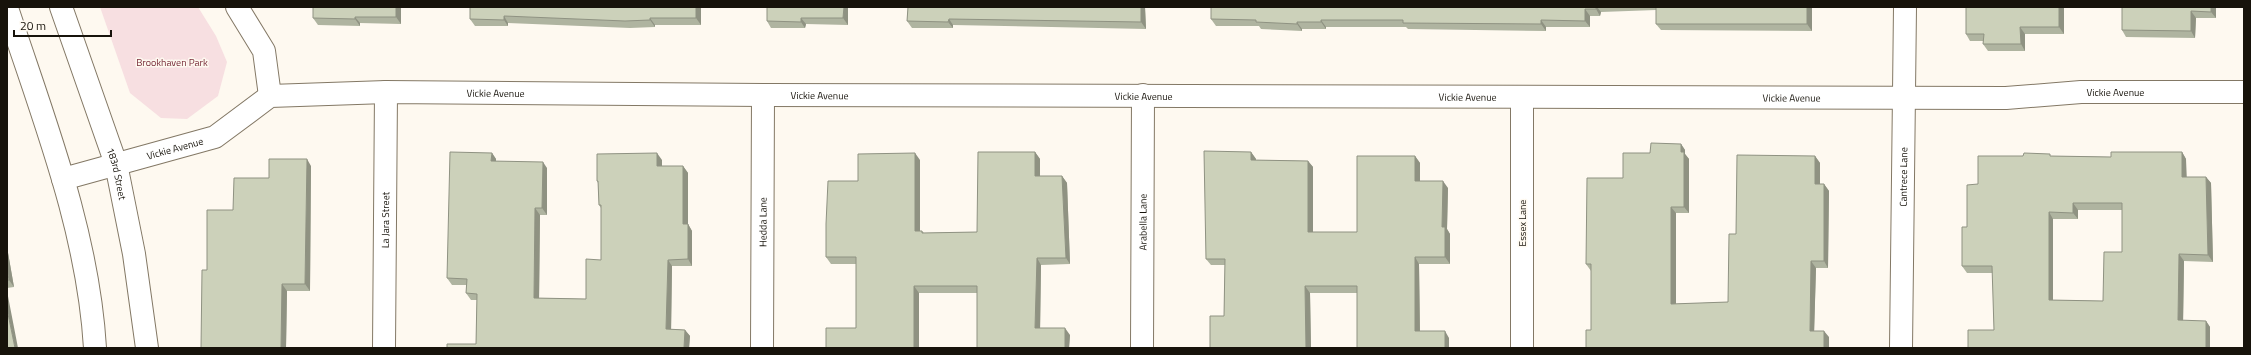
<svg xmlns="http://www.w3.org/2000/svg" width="2251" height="355" font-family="'Titillium Web',sans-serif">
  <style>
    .green { fill: #f7dfe1 }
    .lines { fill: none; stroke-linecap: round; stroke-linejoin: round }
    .street-casing { stroke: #837865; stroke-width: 24 }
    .secondary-casing { stroke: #837865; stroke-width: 24 }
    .street { stroke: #fff; stroke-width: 22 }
    .secondary { stroke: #fff; stroke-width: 22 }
    .wall { fill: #afb4a0; fill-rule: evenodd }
    .shaded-wall { fill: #8f9282 }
    .building { fill: #ccd1ba; stroke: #8f9282; fill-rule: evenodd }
    .labels { text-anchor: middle; stroke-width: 3; stroke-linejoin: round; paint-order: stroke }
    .park-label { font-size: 10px; fill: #772a37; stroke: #fef9f0 }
    .street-label { font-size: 10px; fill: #17130b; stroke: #fef9f0 }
  </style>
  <rect width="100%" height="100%" fill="#fef9f0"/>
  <path class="green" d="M100,7H198L216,36L227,62L218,96L187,119L161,118L130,93Z"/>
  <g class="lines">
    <g class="street-casing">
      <g id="street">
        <path d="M237,7L264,51L270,96"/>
        <path id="s1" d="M63,179L215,137L270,96L386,92L763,95L2006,98L2081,92H2244"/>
        <path id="s2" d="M384,348L386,92"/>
        <path id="s3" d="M762,348L763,95"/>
        <path id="s4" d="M1142,348L1143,95"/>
        <path d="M1522,348V98"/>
        <path id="s5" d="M1901,348L1905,7"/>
      </g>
    </g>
    <g class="secondary-casing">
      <g id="secondary">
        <path id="s6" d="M61,7L116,164L134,254L147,348"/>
        <path d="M7,8C43,118 88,230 95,348"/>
      </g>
    </g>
    <use href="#street" class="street"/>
    <use href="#secondary" class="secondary"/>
  </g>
  <path class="wall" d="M401,7V24L360,23V26L318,25L313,18Z
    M470,7H701V25H655V27L630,28L508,23V26H475L470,19Z
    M848,7V25L806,24L805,28H771L767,21Z
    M908,7H1145L1146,29L953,25V28H912L907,21Z
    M1211,7H1812V31L1661,30L1656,24V10L1601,12L1600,16H1590V27H1546V31L1408,29L1406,27H1326V29H1302V31L1261,29L1259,26H1216L1211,19Z
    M2064,7V34H2025V51H1988L1983,44V41H1970L1966,34Z
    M2122,7H2216V18H2196L2195,38L2126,37L2122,30Z
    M1681,144L1685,150V154L1689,159V213H1676V304L1728,302L1736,234L1815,156L1820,163V184H1824L1829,191L1828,268H1816L1814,331L1829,337L1591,330V271L1586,264L1623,178L1650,153Z
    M1035,152L1040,159V176H1062L1067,183L1070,264L1041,265L1040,328L1070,335L1069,348H977V293H919V348H826L856,328V264H831L826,257L858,181L920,160V231H922L924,233L977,232Z
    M1251,152L1256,159V160L1308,161L1313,167V232H1357L1415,156L1420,163V181L1448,188L1447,229L1450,234V264H1419L1420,331L1449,338L1357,348V293H1310L1311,348H1210L1224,316L1225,265H1211L1206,259Z
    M2182,152L2186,159V177H2206L2211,183L2213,262L2184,261L2183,321H2206L2210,327V348H1968L1994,330L1993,273H1967L1962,266L1967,227L2052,156L2111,157ZM2078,210H2122V252L2103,301L2053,300V219H2078Z
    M492,153L496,159V161L547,168V215H540L539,298L586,299L601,260V208L599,205L598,183L597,181L662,160V166H683L688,173V224L692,231V266H672L671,329L685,330L690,336L689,348H447L476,344L477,300H471L466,293V285H452L447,278Z
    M311,166L310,291H287L286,348L207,270L233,210Z
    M7,247L14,287L7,288Z"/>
  <path class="shaded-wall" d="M396,7H401V24L396,17Z
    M696,7H701V25L696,18Z
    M844,7H848V25L843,18Z
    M1141,7H1145L1146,29L1141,22Z
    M1596,7H1597L1601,12L1600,16L1596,9Z
    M1807,7H1812V31L1807,24Z
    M2059,7H2064V34L2059,27Z
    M2211,7H2216V18L2211,12Z
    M1585,9L1590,16V27L1585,21Z
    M2191,11L2196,18L2195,38L2191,31Z
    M504,16L508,23V26L504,20Z
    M355,17L360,23V26L355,19Z
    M650,18L655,25V27L650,20Z
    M801,18L806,24L805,28L801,22Z
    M949,19L953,25V28L948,22Z
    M1321,20L1326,27V29L1321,22Z
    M1541,20L1546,27V31L1541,24Z
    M1297,22L1302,29V31L1297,24Z
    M2020,27L2025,34V51L2021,44Z
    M1681,144L1685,150V154L1689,159V213L1684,207L1681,152Z
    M1035,152L1040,159V183L1035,176Z
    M1251,152L1256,159L1255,167L1251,160Z
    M2182,152L2186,159L2187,183L2182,177Z
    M492,153L496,159V168L491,161Z
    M657,153L662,160V173L657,166Z
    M915,153L920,160V237L915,231Z
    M1415,156L1420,163V188L1415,181Z
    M1815,156L1820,163V191L1815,184Z
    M307,159L311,166L310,291L305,284Z
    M1308,161L1313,167V239L1308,232Z
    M543,162L547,168V215L542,208Z
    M683,166L688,173V224L692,231V266L688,259L683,224Z
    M1062,176L1067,183L1070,264L1066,258Z
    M2206,177L2211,183L2213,262L2208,255Z
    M1443,181L1448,188L1447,229L1450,234V264L1445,257L1442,227Z
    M1824,184L1829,191L1828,268L1824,261Z
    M2073,203L2078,210V219L2073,213Z
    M1671,207L1676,213V310L1671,304Z
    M535,208L540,215L539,305L534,298Z
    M2049,212L2053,219V307L2049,300Z
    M7,247L14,287L9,280L7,268Z
    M2179,254L2184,261L2183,327L2178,320Z
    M1415,257L1419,264L1420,338L1415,331Z
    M1037,258L1041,265L1040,335L1035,328Z
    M668,260L672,266L671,336L666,329Z
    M1811,261L1816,268L1814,337L1810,331Z
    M282,284L287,291L286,348H281Z
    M914,286L919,293V348H914Z
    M1305,286L1310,293L1311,348H1306Z
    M7,291L18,348H15L7,309Z
    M2206,321L2210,327V348H2206Z
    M1065,328L1070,335L1069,348H1065Z
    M685,330L690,336L689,348H684Z
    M1445,331L1449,338V348H1445Z
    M1824,331L1829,337V348H1824Z"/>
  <path class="building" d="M313,7H396V17H355V19L313,18Z
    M470,7H696V18H650V20L625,21L504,16V20L470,19Z
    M767,7H844L843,18H801V22L767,21Z
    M908,7H1141V22L949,19L948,22L907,21Z
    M1211,7H1596V9H1585V21L1541,20V24L1403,23V20H1321V22H1297V24L1256,22V20L1211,19Z
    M1656,7H1807V24H1656Z
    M1966,7H2059V27H2020L2021,44H1983L1984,34H1966Z
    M2122,7H2211V12L2191,11V31L2122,30Z
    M1651,143L1681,144V152H1684V207H1671V304L1728,302L1729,234H1736L1737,155L1815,156V184H1824V261H1811L1810,331H1824V348H1586V330H1591V264H1586L1587,178H1623V153H1650Z
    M1204,151L1251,152V160L1308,161V232H1357V156H1415V181H1443L1442,227H1445V257H1415V331H1445V348H1357V286H1305L1306,348H1210V316H1224L1225,259H1206Z
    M450,152L492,153L491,161L543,162L542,208H535L534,298L586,299V259L601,260V205H599L598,181H597V154L657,153V166H683V224H688V259L668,260L666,329L685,330L684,348H447V344H476L477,294L466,293L467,279L447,278Z
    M978,152H1035V176H1062L1066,258H1037L1035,328H1065V348H977V286H914V348H826V328H856V257H826V224L828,181H858V154L915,153V231H922V233L977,232Z
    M2111,152H2182V177H2206L2208,255L2179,254L2178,320L2206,321V348H1968V330H1994L1992,266H1962V227H1967V185L1978,184V156H2023L2024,153L2050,154V156L2111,157ZM2073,203H2122V252H2104L2103,301L2049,300V212L2073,213Z
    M269,159H307L305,284H282L281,348H283H201L202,270H207V210H233L234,178H269Z
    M7,268L9,280H7Z
    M7,309L15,348H7Z"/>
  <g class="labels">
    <g class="park-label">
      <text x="172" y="66">Brookhaven Park</text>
    </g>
    <g class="street-label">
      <text dy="4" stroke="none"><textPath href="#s1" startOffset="2072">Vickie Avenue</textPath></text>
      <text dy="4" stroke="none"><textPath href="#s1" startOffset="452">Vickie Avenue</textPath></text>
      <text dy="4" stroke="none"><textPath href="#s1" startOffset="776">Vickie Avenue</textPath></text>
      <text dy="4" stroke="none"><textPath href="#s1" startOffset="1100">Vickie Avenue</textPath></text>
      <text dy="4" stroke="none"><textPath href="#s1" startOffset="1424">Vickie Avenue</textPath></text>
      <text dy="4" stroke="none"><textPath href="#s1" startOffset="1748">Vickie Avenue</textPath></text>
      <text dy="4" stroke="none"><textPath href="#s1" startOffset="116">Vickie Avenue</textPath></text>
      <text dy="4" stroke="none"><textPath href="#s6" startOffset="176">183rd Street</textPath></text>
      <text dy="4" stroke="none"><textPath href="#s5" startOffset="171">Cantrece Lane</textPath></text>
      <text dy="4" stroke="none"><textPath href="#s2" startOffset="128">La Jara Street</textPath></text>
      <text dy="4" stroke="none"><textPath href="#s3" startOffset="126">Hedda Lane</textPath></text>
      <text dy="4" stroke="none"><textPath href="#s4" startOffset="126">Arabella Lane</textPath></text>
      <text transform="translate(1522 223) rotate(-90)" y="4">Essex Lane</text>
    </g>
  </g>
  <rect width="2251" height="355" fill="none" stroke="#17130b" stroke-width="16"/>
  <path d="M14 30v6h97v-6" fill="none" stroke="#17130b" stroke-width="2"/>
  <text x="20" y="30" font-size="12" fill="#17130b" stroke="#fef9f0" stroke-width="3" paint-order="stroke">20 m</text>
</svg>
